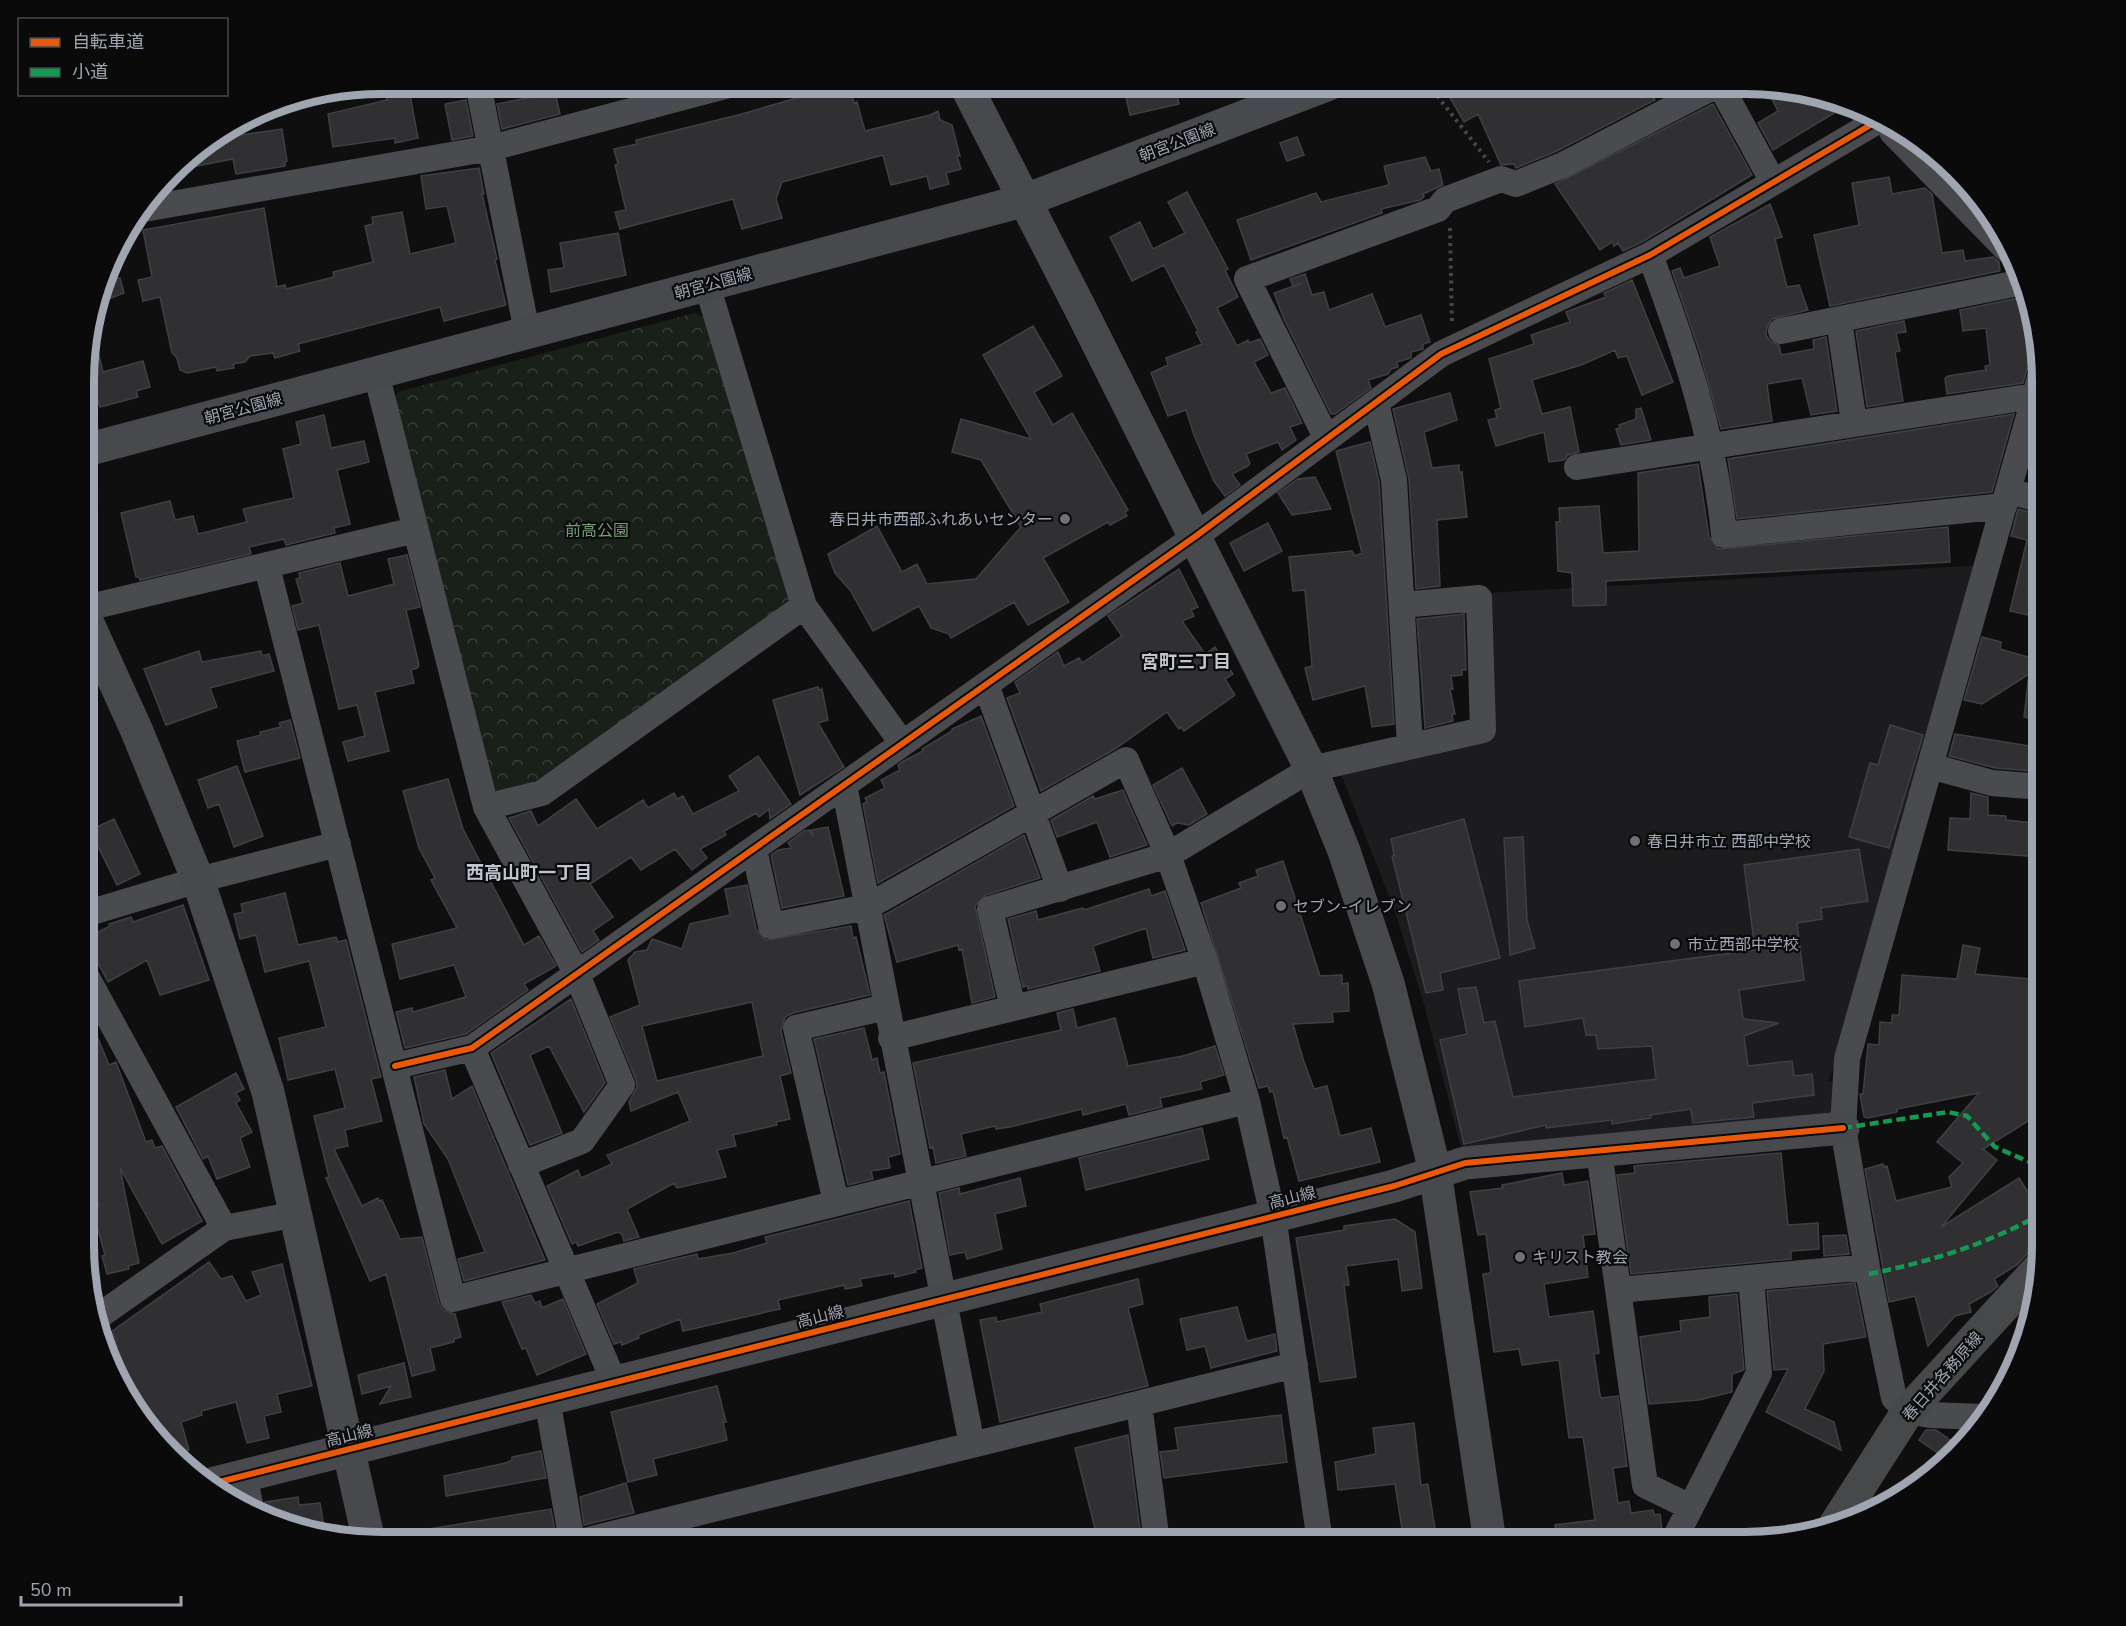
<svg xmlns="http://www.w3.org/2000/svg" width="2126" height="1626" font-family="'Nunito Sans','Noto Sans JP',sans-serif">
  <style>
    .built { fill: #1c1c1e }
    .forest { fill: url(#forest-crowns) }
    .building { fill: #303032; stroke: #3e4044; stroke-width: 1.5; fill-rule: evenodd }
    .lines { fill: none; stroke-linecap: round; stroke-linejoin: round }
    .path { stroke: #45474a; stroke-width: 4; stroke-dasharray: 3 4.5; stroke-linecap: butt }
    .street { stroke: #4a4b4f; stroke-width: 26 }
    .secondary { stroke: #48494c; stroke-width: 33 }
    .primary { stroke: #46484a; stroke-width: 33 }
    .quiet { stroke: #139951; stroke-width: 4.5; stroke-dasharray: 9 4.5; stroke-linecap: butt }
    .cycleway-casing { stroke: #0a0a0b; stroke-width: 10 }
    .cycleway { stroke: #e8590c; stroke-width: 6 }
    .poi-dot { fill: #6d7079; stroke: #0a0a0b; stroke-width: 2 }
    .labels { text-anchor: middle; stroke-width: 4.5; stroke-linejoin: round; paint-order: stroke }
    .street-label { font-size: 16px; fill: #9fa5b1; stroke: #0a0a0b }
    .poi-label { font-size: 16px; fill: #9fa5b1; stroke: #0a0a0b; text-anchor: start }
    .park-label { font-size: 16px; fill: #769d77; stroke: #0a0a0b }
    .neighbourhood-label { font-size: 18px; font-weight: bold; fill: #c0c4cd; stroke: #0a0a0b }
    .rim { fill: none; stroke: #9fa5b1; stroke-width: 8 }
  </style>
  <defs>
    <pattern id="forest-crowns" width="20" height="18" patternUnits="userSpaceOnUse" patternTransform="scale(1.5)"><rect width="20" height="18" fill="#19201a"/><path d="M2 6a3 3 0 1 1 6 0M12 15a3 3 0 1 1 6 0" fill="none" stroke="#373d39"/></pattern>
  </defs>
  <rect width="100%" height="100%" fill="#0f0f10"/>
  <path class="built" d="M1983,565L1838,1058L1828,1081L1836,1083V1112L1466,1150L1460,1144L1424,1004L1394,909L1341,774L1489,736L1486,593Z"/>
  <path class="forest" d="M695,313L706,319L792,597L789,607L537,783L500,793L492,789L393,400L398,392Z"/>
  <path class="building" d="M384,84H408L418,138L395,143V138L333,147L328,114L387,100Z
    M1123,84H1174L1179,104L1130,115Z
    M1442,84L1648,85L1655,100L1557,151L1516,168L1514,164L1501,165L1478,114L1464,122Z
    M1765,85L1802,94L1849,104L1773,150L1758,123L1778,111Z
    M554,88L560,114L502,129L497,104L532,97L531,93Z
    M846,88L850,89L854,103L857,102L865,131L930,115L938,111L940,120L952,125L960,156H957L961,169L946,173L949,184L930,189L927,176L891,185L883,155L782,182L776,199L782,218L742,229L733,199L620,229L615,212L626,210L615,165L618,164L614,149L637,144L636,140L742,114L817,92L818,96Z
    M466,100L473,136L452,140L445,104Z
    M1713,104L1752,175L1642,242L1623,251L1618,243L1614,246L1612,242L1600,250L1555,184Z
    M282,129L287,161L285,162V166L236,174L233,159L176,170L186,158L220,138Z
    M1297,137L1304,155L1287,161L1280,143Z
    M1425,157L1431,171L1439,169L1443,185L1423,194L1424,197L1420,200L1381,209L1382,213L1251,260L1237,220L1316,193L1321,202L1389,185L1384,166Z
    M479,168L484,194H482L497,259L495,260L506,305L444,321L440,307L298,344L300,351L275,358L273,353L250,356L245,362L233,364L234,368L217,371L216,367L187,373L180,370L177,358L172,353L160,297L143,301L138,280L152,277L143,230L264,208L277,287L285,285L286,289L334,277L333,272L373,262L365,226L373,224L372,217L402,212L410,254L456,243L447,206L426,209L421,176Z
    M1889,177L1892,194L1925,188L1932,194L1942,253L1963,250L1965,261L1993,257L1999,262L2000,271L1830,306L1814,235L1859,225L1852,183Z
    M1187,192L1228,269L1225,270L1238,297L1217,308L1237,346L1248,340L1249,343L1260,339L1268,355L1254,362L1271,393L1285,388L1302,423L1290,427L1296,440L1282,450L1278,442L1246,454L1250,463L1248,466L1232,474L1240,485L1225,496L1214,481L1194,435L1186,410L1168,416L1151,373L1168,365L1166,358L1202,344L1196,332L1198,331L1164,265L1132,281L1110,237L1140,222L1153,249L1185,233L1168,202Z
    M1770,204L1782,237L1775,239L1787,287L1799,285L1808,310L1772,319L1767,327L1766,335L1770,341L1779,345L1781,355L1814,349L1813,340L1826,337L1837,411L1811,415L1802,378L1767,384L1772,421L1721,429L1700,353L1672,271L1680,268L1684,278L1720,266L1710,237Z
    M618,233L626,275L551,292L548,270L564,268L560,243Z
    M1305,274L1312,295L1324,292L1329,310L1372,294L1385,327L1421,315L1430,342L1423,344V349L1411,352V358L1397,362L1398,367L1391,369L1388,374L1368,380L1371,388L1335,414H1331L1284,319L1274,293L1303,283L1293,286L1290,279Z
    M108,278H120L124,293L101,302Z
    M1632,280L1673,382L1642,395L1627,356L1618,358L1615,350L1581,365L1532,380L1542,414L1570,407L1579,452L1568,455L1564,460L1549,462L1544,432L1496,446L1488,420L1497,418L1495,410L1501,408L1489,359L1534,344L1531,335L1570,322L1566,312L1606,297L1604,293Z
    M2013,299H2018L2019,302L2030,300L2039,356L2027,369L2023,383L1947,394L1945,378L1948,376L1986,370L1985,366L1990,365L1986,328L1963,331L1960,310Z
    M1904,321L1906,332L1896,333L1900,351L1895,352L1903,401L1867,407L1856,331Z
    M1033,326L1062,376L1034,392L1053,425L1072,413L1128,510L1125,512L1127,516L1110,525L1108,522L1043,558L1069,602L1028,625L1014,602L951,638L949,634L931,628L919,606L873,631L850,590L835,573L828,554L877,526L902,572L917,564L927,584L976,579L1021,527L981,460L952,452L961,419L1031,439L983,355Z
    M91,330H93L103,372L143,361L150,387L136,391L138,397L100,407L98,401L86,404L87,343Z
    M1450,393L1457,420L1424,432L1432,468L1459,465V472H1462L1467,517L1437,520L1440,586L1416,589L1409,479L1393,409Z
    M1641,408L1651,440L1621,445L1616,429L1620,428L1619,425L1636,419V409Z
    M2014,414L1992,492L1737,519L1728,459Z
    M324,415L331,448L364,441L369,462L337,470L350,524L334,528L335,533L286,545L284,539L249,547L251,554L140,580L139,577H136L121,513L170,501L175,520L193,516L198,534L247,522L243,509L294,498L283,449L301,444L296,422Z
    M1370,442L1379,482L1394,724L1372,727L1365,686L1313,700L1305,668L1312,666L1305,590L1293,591L1289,557L1352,551L1355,556L1362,553L1336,451Z
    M1698,464L1709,537L1719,549L1948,527L1950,562L1606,581V605L1573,606L1572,573L1558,571L1556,522H1560L1559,508L1599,506L1603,553L1639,551L1638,473Z
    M1315,477L1331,509L1292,515L1278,493L1298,479Z
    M2018,509L2042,515V618L2010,611L2027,540L2011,536Z
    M1268,523L1282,551L1244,571L1230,543Z
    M407,555L420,607L406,610L419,665L417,668L411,670L414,683L375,692L389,751L348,761L343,742L365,736L357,705L339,709L319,625L298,630L292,606L303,603L296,579L300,578L299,573L340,563L348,596L394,584L388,559Z
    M1179,569L1198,607L1191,610L1194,616L1182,621L1205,654L1215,647L1233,674L1225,679L1235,695L1184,731L1181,727L1179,729L1167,712L1115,749L1041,791L1007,698L1020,693L1015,682L1058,652L1064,666L1079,658L1082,663L1122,636L1108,616Z
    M1464,614L1466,670H1462V675L1451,676L1453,689H1450L1455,714H1452L1453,721L1425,728L1417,619Z
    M1982,637L2001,642L2000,649L2042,661V722L2024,717L2029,674L1982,704L1964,700Z
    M199,651L202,662L261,651L262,656L269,654L274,671L210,688L217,707L166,725L144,669Z
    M818,687L819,690L822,689L828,720L818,723L844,767L800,795L773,700Z
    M981,716L1014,806L878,883L863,804L867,802L865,798L885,788L881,780L900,770L898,765L902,762L923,751L922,749L952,731V729Z
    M290,720L300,758L245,772L237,741L261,735L260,732L281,727L279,723Z
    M1890,725L1923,735L1889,848L1849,837L1870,763L1878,765Z
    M1955,734L2042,748V772L1995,768L1949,756Z
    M758,756L791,804L770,819L769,809L759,817L756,813L724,831L726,835L700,849L707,858L692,870L675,849L641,870L631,857L590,884L613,917L593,931L599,940L582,952L509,818L531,811L538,826L576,799L597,829L643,800L648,808L674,793L677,799L683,796L693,814L739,791L729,776Z
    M237,766L263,836L234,847L219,804L208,808L198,780Z
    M1182,768L1207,814L1189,825L1177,823L1172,826L1153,785Z
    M448,779L463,829L524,945L539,936L556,966L524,984L528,990L466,1034L405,1048L396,1012L412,1008L413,1012L466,997L454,965L400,979L392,944L457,928L431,880L435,878L419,848L403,791Z
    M1123,790L1147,845L1110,857L1097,822L1057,837L1051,820L1093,796L1095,799Z
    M1971,793L1988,797V815L2006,816V820L2042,824V857L1948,850L1950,818L1970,819Z
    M114,819L140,874L117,885L90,830Z
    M1464,819L1500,958L1440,973L1443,990L1426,993L1392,856L1394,855L1391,839Z
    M828,827L844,896L782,908L771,855L778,850L792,848L788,843L804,831L809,830L813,836L811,830Z
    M1024,835L1040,878L986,895L975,906L995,997L972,1003L962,949L959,950L958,945L897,962L884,915Z
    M1523,837L1527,920L1535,948L1510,955L1504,838Z
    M1859,849L1868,901L1821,908L1822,919L1797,923L1804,980L1739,990L1743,1019L1779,1023L1744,1036L1748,1066L1792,1061L1794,1076L1812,1074L1814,1095L1752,1103L1754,1117L1693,1123L1691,1109L1650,1115L1651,1118L1612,1124V1120L1546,1128V1125L1464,1144L1440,1040L1467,1034L1458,989L1476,987L1484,1023L1495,1021L1513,1097L1656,1079L1652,1046L1598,1049L1596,1035H1586L1583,1018L1525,1027L1519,981L1755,950L1744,865Z
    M1283,861L1320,976L1342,975V984L1348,983L1349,1011L1332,1012L1333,1022L1293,1024L1303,1059L1314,1089L1327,1086L1340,1136L1371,1128L1380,1162L1299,1181L1287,1137L1284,1138L1273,1091L1270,1092L1268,1086L1259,1088L1201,903L1241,888L1239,883L1258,876L1256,870Z
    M747,885L756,929L766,940L851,926L853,938L856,937L870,995L793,1013L785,1017L781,1031L791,1073L780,1076L790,1119L776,1122L777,1125L733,1135L736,1146L717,1150L726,1177L677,1188L674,1183L627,1209L639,1237L624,1241L622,1234L618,1232L578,1246L576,1242L572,1244L547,1186L578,1170L581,1178L612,1164L607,1155L690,1121L678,1092L631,1111L629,1102L637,1087L636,1080L610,1017L640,1005L628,960L635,952L647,950L652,939L682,949L690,924L730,915L725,889ZM752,1002L763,1056L657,1081L642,1026Z
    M1149,889L1151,896L1165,891L1185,950L1153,958L1146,928L1093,946L1100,971L1028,989V986L1023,987L1008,919L1036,911L1038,920L1083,908L1084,910Z
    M285,893L298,945L336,937L338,942L346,940L381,1077L371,1079L382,1121L345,1130L348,1146L334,1149L362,1206L378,1198L379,1201L382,1200L400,1239L422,1237L439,1303L443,1310L455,1314L461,1337L454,1339V1342L430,1348L435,1370L412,1376L386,1274L370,1281L326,1178L329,1177L314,1116L345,1108L335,1069L288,1080L279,1038L326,1027L309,961L265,972L256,935L240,939L234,914L243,912L241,904Z
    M183,905L209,980L160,995L147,960L108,982L85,939L110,926L109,924L131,917L133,922Z
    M1963,945L1980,948L1975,974L2042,980L2041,1113L1983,1149L1997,1160L1941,1227L2019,1178L2041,1212V1248L2028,1253L2017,1265L1994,1279L1998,1286L1991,1292L1969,1304L1971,1312L1955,1316L1928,1346L1915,1296L1889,1302L1865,1169L1883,1164L1884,1167L1887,1166L1896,1201L1952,1187L1949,1177L1963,1163L1937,1142L1979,1093L1897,1109V1112L1868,1118L1864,1117L1860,1094H1863L1868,1044L1879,1045L1880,1022L1892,1023V1015H1899L1902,975L1957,979Z
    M571,999L605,1083L584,1112L549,1046L530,1055L562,1133L530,1145L491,1053Z
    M85,1007L109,1065L116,1062L146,1142L152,1140L155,1148L162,1146L202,1221L162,1244L120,1168L139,1263L128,1266L129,1269L107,1274L102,1256L105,1255L92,1208L99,1206L85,1169Z
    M1073,1009L1077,1028L1115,1018L1128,1066L1183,1056L1215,1046L1224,1075L1200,1082L1202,1089L1160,1098L1162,1107L1129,1115L1126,1104L1083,1115L1082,1109L1010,1127L996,1129L995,1126L961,1134L966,1156L936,1163L933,1147L930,1148L913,1063L1061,1030L1057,1013Z
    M864,1028L872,1060L877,1058L880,1073L884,1072L900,1154L888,1157L890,1168L871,1171L873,1179L848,1185L814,1039Z
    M445,1070L452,1099L472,1086L545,1260L464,1281L458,1259L485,1252L448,1159L424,1124L414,1077Z
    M236,1073L244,1089L236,1093L240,1100L236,1103L252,1132L240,1138L250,1167L217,1179L208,1156L203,1159L176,1107Z
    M1202,1128L1209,1159L1086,1190L1079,1158Z
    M1781,1153L1788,1225L1818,1223L1819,1249L1791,1251V1259L1631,1274L1617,1175L1635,1173L1634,1166Z
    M1562,1173L1564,1185L1588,1181L1595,1234L1583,1235L1588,1277L1544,1284L1549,1317L1593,1311L1599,1353L1594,1354L1600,1395L1601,1398L1618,1396L1627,1466L1613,1468L1618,1503L1629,1501L1631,1513L1653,1510L1654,1515L1660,1514L1662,1531L1656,1536L1657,1542H1558L1555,1525L1595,1520L1583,1437L1569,1438L1559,1360L1522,1365L1519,1349L1494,1352L1483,1274L1491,1273L1486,1234L1478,1235L1470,1192L1503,1188L1502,1185Z
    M1020,1178L1026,1206L995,1214L1002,1249L967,1259L965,1252L950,1255L939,1193L959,1188L960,1194Z
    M909,1201L922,1268L915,1270L916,1272L895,1277L894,1273L860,1279L862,1286L845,1289V1285L778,1300L780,1309L683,1331L680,1319L638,1335L639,1338L622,1345L621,1342L614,1344L597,1304L638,1283L634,1269L697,1254L698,1259L733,1253L767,1243L765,1237Z
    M1395,1219L1415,1232L1422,1288L1402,1291L1398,1259L1346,1266L1349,1285H1344L1356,1377L1320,1382L1296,1238L1344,1230V1226Z
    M1846,1235L1849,1254L1824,1256L1823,1236Z
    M209,1262L221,1279L232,1276L246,1301L261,1295L252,1272L282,1264L312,1386L277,1394L281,1412L264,1416L269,1438L247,1443L236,1402L201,1411L202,1415L181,1422L189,1450L175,1454L115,1376L109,1355L114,1351L110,1345L117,1340L111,1332Z
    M1138,1279L1143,1304L1128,1308L1148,1386L1000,1422L980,1320L996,1317L997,1322L1042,1312L1040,1304Z
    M1855,1283L1866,1337L1823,1344L1824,1371L1805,1409L1834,1422L1841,1450L1766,1412L1788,1369L1774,1370L1767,1291Z
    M1737,1294L1744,1370L1732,1374V1392L1699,1400L1649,1404L1640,1337L1681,1331L1680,1321L1710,1317L1709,1297Z
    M531,1295L535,1303L540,1301L542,1308L563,1299L586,1354L537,1375L526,1348L522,1349L502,1302Z
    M1237,1307L1247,1341L1275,1334L1277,1351L1211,1368L1205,1346L1187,1350L1180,1319Z
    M404,1363L411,1397L380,1404L391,1386L362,1394L358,1375Z
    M717,1386L726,1422H723L727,1440L653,1459L657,1475L628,1482L611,1412Z
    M1281,1415L1287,1462L1164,1478L1160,1452L1178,1450L1175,1428Z
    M1414,1423L1421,1485L1428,1484L1437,1542H1404L1395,1484L1338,1490L1335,1462L1376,1454L1373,1428Z
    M1926,1430H1936L1960,1447L1945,1458L1919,1440Z
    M1128,1435L1140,1530L1098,1541L1075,1448Z
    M541,1451L546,1478L446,1496L444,1476L506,1463L512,1460V1457Z
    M626,1483L634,1513L584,1525L580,1497Z
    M298,1497L299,1505L320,1503L325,1533L264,1517L265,1502Z
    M551,1509L556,1536L526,1541H411V1532Z"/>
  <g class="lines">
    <path class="path" d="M1428,84L1489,162
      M1450,228L1452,325"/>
    <path class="street" d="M478,84L527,332
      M647,84L651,106
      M1720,85L1773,182
      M144,209L491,148L733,84
      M1650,255C1684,346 1715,438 1724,535L2004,506
      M707,285L804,606
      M1839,320L1854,423
      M1781,331L2023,282
      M376,373L486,807L576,972L622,1085L582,1141L521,1165
      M1376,403L1394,480L1410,745
      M1327,439L1247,279L1438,209L1445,200L1501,179L1516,184L1563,165L1717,85
      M1577,467L2034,396
      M2009,491L2042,500
      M267,567L453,1299L1247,1101
      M86,608L415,530
      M986,685L1060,889
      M1930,766L1992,783L2042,787
      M844,785L972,1445
      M486,807L542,793L804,606L902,743
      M754,849L771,926L867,907L1126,760L1168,855L1205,961L1247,1101L1273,1216L1320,1542
      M85,914L198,880L338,844
      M85,974L224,1228L297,1214
      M1013,1008L990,909L1168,855L1311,769L1483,730L1479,598L1402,605
      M891,1038L1205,961
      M472,1048L614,1382
      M395,1066L472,1048L1196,536L1441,354L1650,255L1879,120
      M1599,1151L1645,1485L1690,1507
      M836,1202L796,1028L886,1007
      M1619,1290L1867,1267
      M99,1316L224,1228
      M547,1399L572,1541
      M1139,1404L1157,1542
      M1983,1417L1930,1415L1908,1411L1894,1398L1867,1267L1843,1128L1847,1059L2041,374
      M244,1476L251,1508
      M584,1541L1295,1365
      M1673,1542L1759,1373L1751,1278"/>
    <path class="secondary" d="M965,84L1079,306L1311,769L1344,851L1388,983L1435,1171L1490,1542
      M1895,130L2008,246
      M86,450L1026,200L1329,84
      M86,619L136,729L198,880L268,1092L369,1541
      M211,1484L1394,1186L1465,1163L1843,1128"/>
    <path class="primary" d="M1835,1525L1908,1411L2041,1266"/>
    <path class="quiet" d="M2035,1092L2041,1103
      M1843,1128L1948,1112L1967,1116L1995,1147L2041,1167
      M1869,1274C1929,1262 1988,1244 2041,1214"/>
    <g class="cycleway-casing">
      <path id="cycleway" d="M395,1066L472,1048L1196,536L1441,354L1650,255L1879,120
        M211,1484L1394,1186L1465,1163L1843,1128"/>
    </g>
    <use href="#cycleway" class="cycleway"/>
  </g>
  <g class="poi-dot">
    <circle cx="1065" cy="519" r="6"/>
    <circle cx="1635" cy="841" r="6"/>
    <circle cx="1281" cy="906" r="6"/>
    <circle cx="1675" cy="944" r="6"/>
    <circle cx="1520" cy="1257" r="6"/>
  </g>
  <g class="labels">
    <g class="street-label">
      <text transform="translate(1177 142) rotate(-21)" y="6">朝宮公園線</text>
      <text transform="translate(713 283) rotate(-15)" y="6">朝宮公園線</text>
      <text transform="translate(243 408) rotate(-15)" y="6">朝宮公園線</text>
      <text transform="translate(1292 1197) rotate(-14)" y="6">高山線</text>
      <text transform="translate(820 1316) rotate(-14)" y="6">高山線</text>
      <text transform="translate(1942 1376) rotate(-49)" y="6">春日井各務原線</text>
      <text transform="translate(349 1435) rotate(-14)" y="6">高山線</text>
    </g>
    <g class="poi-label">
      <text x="1053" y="525" text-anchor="end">春日井市西部ふれあいセンター</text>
      <text x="1647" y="847">春日井市立 西部中学校</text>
      <text x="1293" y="912">セブン-イレブン</text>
      <text x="1687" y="950">市立西部中学校</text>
      <text x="1532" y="1263">キリスト教会</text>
    </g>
    <g class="park-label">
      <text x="597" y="536">前高公園</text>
    </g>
    <g class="neighbourhood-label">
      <text x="1186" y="668">宮町三丁目</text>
      <text x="529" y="879">西高山町一丁目</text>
    </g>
  </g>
  <path d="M0 0H2126V1626H0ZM381 94H1745A287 287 0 0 1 2032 381V1245A287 287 0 0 1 1745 1532H381A287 287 0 0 1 94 1245V381A287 287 0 0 1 381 94Z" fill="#0a0a0b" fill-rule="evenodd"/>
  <path class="rim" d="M381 94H1745A287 287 0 0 1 2032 381V1245A287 287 0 0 1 1745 1532H381A287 287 0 0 1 94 1245V381A287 287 0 0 1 381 94Z"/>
  <rect x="18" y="18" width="210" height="78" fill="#0a0a0b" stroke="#46484d" stroke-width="1.5"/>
  <rect x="30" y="38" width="30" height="9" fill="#e8590c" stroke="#46484d" stroke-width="1.5"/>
  <text x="72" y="48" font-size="18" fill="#9fa5b1">自転車道</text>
  <rect x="30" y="68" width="30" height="9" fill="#139951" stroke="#46484d" stroke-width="1.5"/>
  <text x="72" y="78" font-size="18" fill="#9fa5b1">小道</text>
  <path d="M21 1596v9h160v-9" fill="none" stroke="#9fa5b1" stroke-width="3"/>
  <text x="30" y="1596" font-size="18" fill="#9fa5b1" stroke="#0a0a0b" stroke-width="4.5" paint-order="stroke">50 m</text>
</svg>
